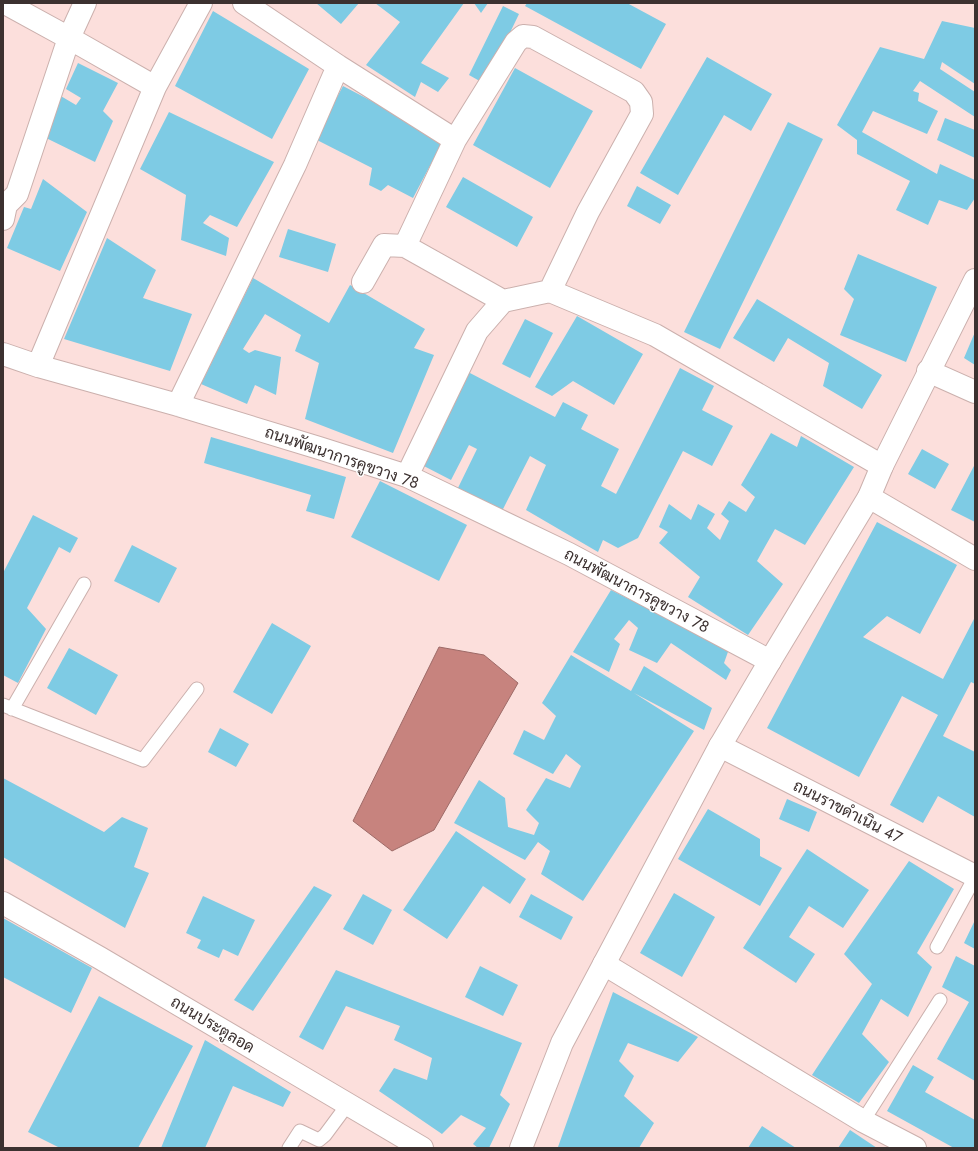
<svg xmlns="http://www.w3.org/2000/svg" width="978" height="1151" font-family="Jost,Sarabun,sans-serif">
  <style>
    .water { fill: #c7837e; stroke: #9d6a67 }
    .building { fill: #7ecbe4 }
    .lines { fill: none; stroke-linecap: round; stroke-linejoin: round }
    .service-casing { stroke: #cbb0ad; stroke-width: 15 }
    .minor-casing { stroke: #cbb0ad; stroke-width: 24 }
    .tertiary-casing { stroke: #cbb0ad; stroke-width: 24 }
    .service { stroke: #fff; stroke-width: 13 }
    .minor { stroke: #fff; stroke-width: 22 }
    .tertiary { stroke: #fff; stroke-width: 22 }
    .labels { text-anchor: middle; stroke-width: 3; stroke-linejoin: round; paint-order: stroke }
    .street-label { font-size: 16px; fill: #3c3130; stroke: #fff }
  </style>
  <rect width="100%" height="100%" fill="#fcdfdc"/>
  <path class="water" d="M439,647L484,655L518,683L434,830L392,851L353,821Z"/>
  <path class="building" d="M316,3H359L341,24Z
    M375,3H464L421,63L449,78L438,92L421,82L415,97L366,65L400,22Z
    M474,3H488L481,13Z
    M527,3H627L666,24L641,69L525,6Z
    M503,6L519,14L485,84L469,75Z
    M213,11L309,69L272,139L175,86Z
    M942,21L975,28V84L942,62L940,69L975,92V117L920,81L913,91L919,93L918,101L938,111L927,134L873,111L862,132L937,174L940,164L975,180V198L967,210L939,200L928,225L896,210L910,181L857,154V140L837,125L880,47L924,59Z
    M707,57L772,94L751,131L724,115L678,195L640,173Z
    M78,63L118,83L103,111L113,121L95,162L42,136L59,95L76,105L81,98L66,89Z
    M515,68L593,111L550,188L473,145Z
    M343,86L444,139L413,198L388,185L381,191L369,185L372,168L315,139Z
    M169,112L274,162L237,227L210,215L203,223L229,238L226,256L181,240L186,195L140,169Z
    M945,118L975,130V158L937,140Z
    M788,122L823,139L720,349L684,332Z
    M463,177L533,217L517,247L446,207Z
    M43,179L87,212L60,271L7,248L24,207L31,209Z
    M637,186L671,205L660,224L627,206Z
    M288,229L336,244L328,272L279,257Z
    M107,238L156,270L143,298L192,314L170,371L64,339Z
    M858,254L937,287L906,362L840,335L854,299L844,289Z
    M253,278L329,323L350,285L425,329L414,348L434,355L393,453L305,419L319,363L295,351L301,335L265,314L243,349L249,353L255,350L281,357L276,395L255,385L247,404L201,384Z
    M757,299L882,375L862,409L823,386L829,363L788,338L774,362L733,338Z
    M577,316L643,354L614,405L573,381L552,396L535,387Z
    M525,319L553,333L530,378L502,364Z
    M975,332V365L964,358Z
    M680,368L714,386L702,410L733,426L712,466L683,451L638,538L618,548L603,540L598,552L526,510L546,465L530,456L500,515L456,492L477,449L469,445L451,480L420,464L468,372L555,417L563,402L588,415L581,429L619,449L601,486L616,494Z
    M771,433L797,447L801,436L854,467L805,545L775,529L757,561L783,584L748,635L688,597L700,577L659,543L668,532L659,527L669,504L691,520L698,504L715,514L707,528L720,540L729,521L721,514L729,501L746,512L755,497L741,485Z
    M211,437L346,477L334,519L306,511L311,495L204,463Z
    M922,449L949,464L935,489L908,474Z
    M975,464V522L951,510Z
    M380,481L467,525L439,581L351,537Z
    M33,515L78,538L70,553L59,547L27,608L46,629L18,683L3,675V573Z
    M877,522L957,565L920,634L887,616L863,637L943,679L975,617V684L971,682L943,736L975,752V817L938,796L923,823L890,805L938,715L902,696L859,777L767,728Z
    M132,545L177,568L159,603L114,581Z
    M611,590L729,649L724,663L731,670L726,680L671,643L657,663L629,650L638,628L629,620L614,639L620,644L609,672L573,652Z
    M272,623L311,646L272,714L233,692Z
    M69,648L118,675L96,715L47,688Z
    M571,655L631,691L644,666L712,708L704,730L634,693L694,731L583,901L541,874L550,851L538,842L525,860L454,823L479,780L505,798L508,827L534,835L539,823L526,810L546,778L570,788L581,766L566,754L553,774L513,754L524,730L544,740L556,716L542,703Z
    M220,728L249,744L236,767L208,752Z
    M3,778L104,832L122,817L148,828L134,867L149,873L125,928L3,857Z
    M787,799L817,812L809,832L779,819Z
    M708,809L760,839V856L782,868L760,906L678,859Z
    M456,831L526,879L510,904L483,886L447,939L403,910Z
    M807,849L869,890L843,928L809,906L789,937L815,954L796,983L743,948Z
    M909,861L954,889L917,953L932,967L908,1017L881,999L862,1034L889,1062L859,1103L812,1075L872,984L844,954Z
    M314,886L332,895L253,1011L234,1000Z
    M674,893L715,917L682,977L640,953Z
    M363,894L392,910L373,945L343,929Z
    M531,894L573,917L561,940L519,917Z
    M203,896L255,920L238,956L223,949L219,958L197,948L201,940L186,933Z
    M3,918L92,968L71,1013L3,977Z
    M975,920V949L964,943Z
    M956,956L975,966V1081L937,1059L969,1002L942,987Z
    M480,966L518,985L503,1016L465,997Z
    M336,970L522,1043L500,1095L510,1104L489,1148H478L473,1144L486,1128L461,1115L442,1134L379,1091L394,1068L427,1080L432,1058L394,1040L400,1026L346,1006L323,1050L299,1037Z
    M613,992L698,1037L678,1062L628,1043L619,1061L634,1076L624,1096L654,1123L639,1148H559L558,1147Z
    M99,996L193,1046L138,1148H60L28,1132Z
    M205,1040L291,1092L283,1107L233,1086L205,1148H161Z
    M913,1065L934,1077L925,1092L975,1120V1148H954L887,1111Z
    M762,1126L796,1148H748Z
    M850,1130L877,1148H838Z"/>
  <g class="lines">
    <g class="service-casing">
      <path id="service" d="M3,705L143,760L197,689
        M12,709L84,584
        M937,947L975,877
        M863,1121L940,1000
        M289,1148L300,1131L319,1140L325,1135L348,1104"/>
    </g>
    <g class="minor-casing">
      <path id="minor" d="M5,3L69,38L155,87
        M338,66L455,140
        M3,219L6,205L17,194L69,38L85,3
        M363,282L384,245L405,246
        M550,291L655,335L882,466
        M3,354L38,366L178,405L319,448L407,476L569,554L770,661
        M38,366L155,87L201,3
        M928,371L975,392
        M178,405L295,165L338,66L244,3
        M407,476L477,331L503,301L550,291L588,212L642,114L641,102L634,92L533,37L523,36L516,42L455,140L405,246L503,301
        M869,497L975,559
        M720,746L975,876
        M604,964L863,1121L915,1148"/>
    </g>
    <g class="tertiary-casing">
      <path id="tertiary" d="M3,903L100,958L422,1148
        M521,1148L562,1043L720,746L770,661L869,497L882,466L975,280"/>
    </g>
    <use href="#service" class="service"/>
    <use href="#minor" class="minor"/>
    <use href="#tertiary" class="tertiary"/>
  </g>
  <g class="labels">
    <g class="street-label">
      <text transform="translate(342 457) rotate(19)" y="6">ถนนพัฒนาการคูขวาง 78</text>
      <text transform="translate(637 590) rotate(28)" y="6">ถนนพัฒนาการคูขวาง 78</text>
      <text transform="translate(848 811) rotate(27)" y="6">ถนนราขดำเนิน 47</text>
      <text transform="translate(213 1024) rotate(31)" y="6">ถนนประตูลอด</text>
    </g>
  </g>
  <rect width="978" height="1151" fill="none" stroke="#3c3130" stroke-width="8"/>
</svg>
